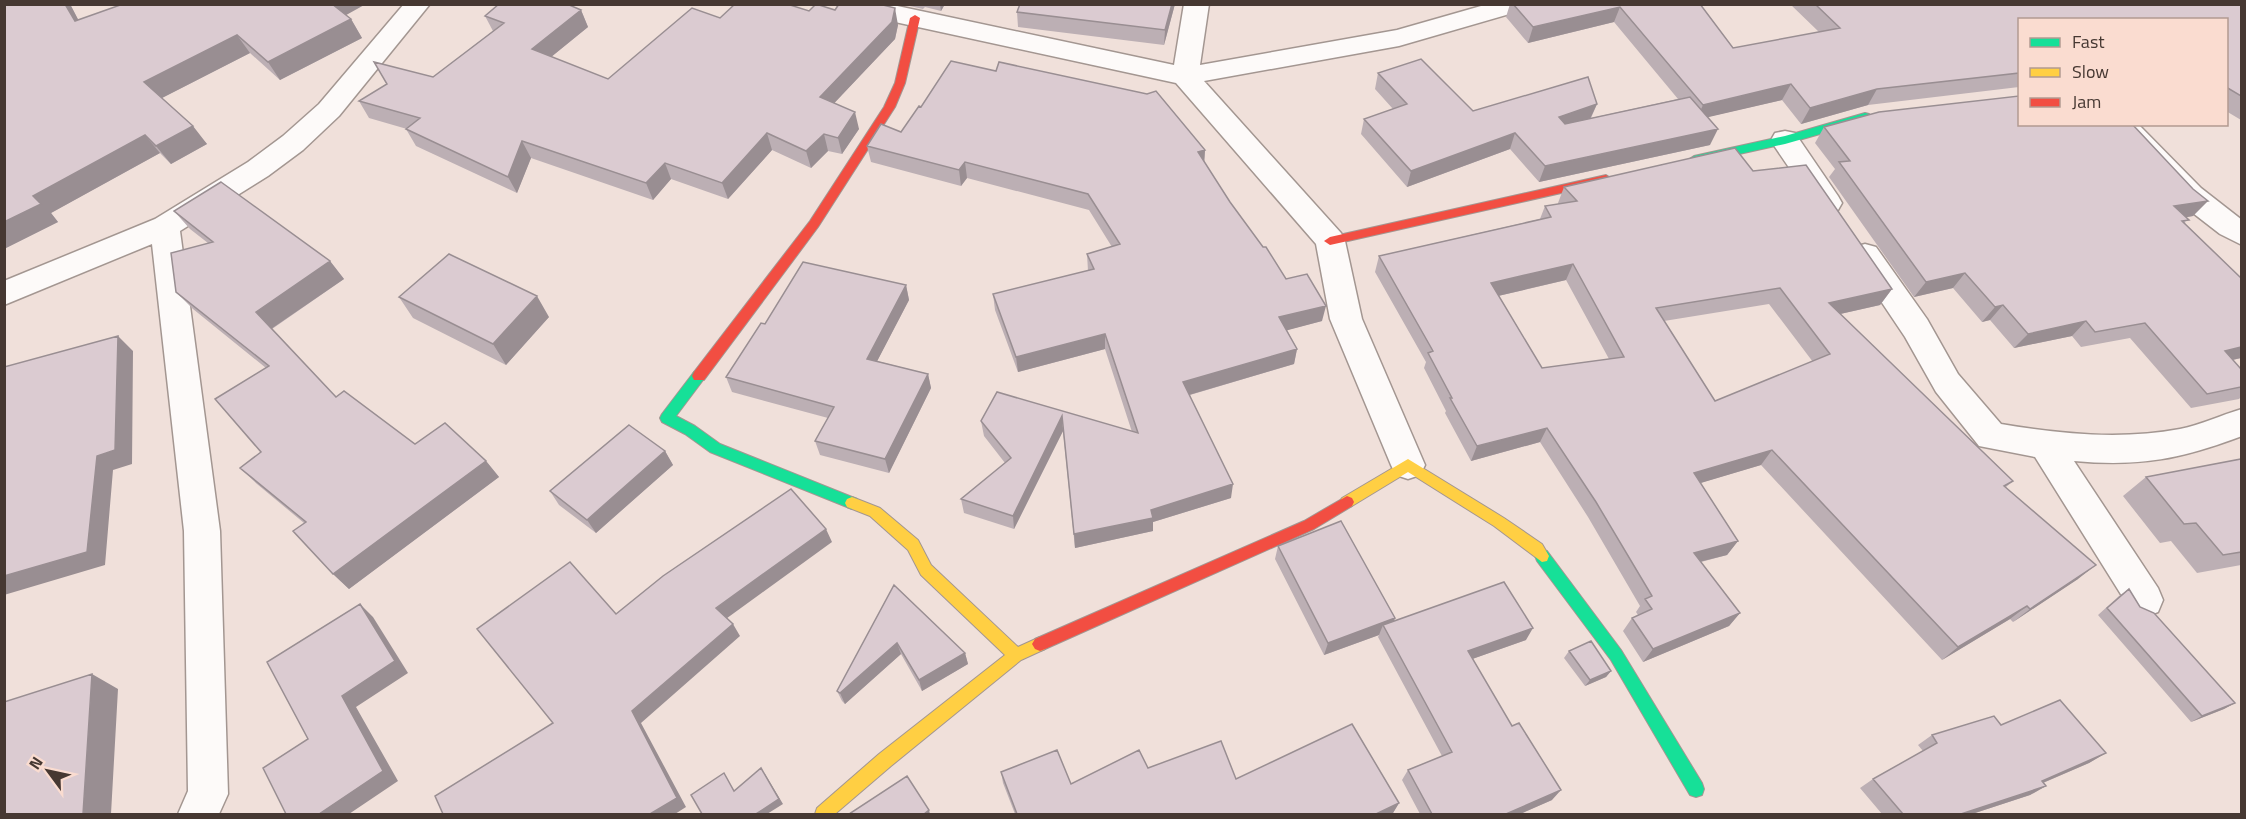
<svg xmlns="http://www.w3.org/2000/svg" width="2246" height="819" font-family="'Titillium Web',sans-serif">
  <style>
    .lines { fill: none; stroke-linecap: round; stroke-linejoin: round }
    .street-casing { stroke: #a39691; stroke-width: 3 }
    .fast-casing { stroke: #a39691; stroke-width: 2 }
    .slow-casing { stroke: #a39691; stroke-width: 2 }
    .jam-casing { stroke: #a39691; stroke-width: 2 }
    .street { fill: #fdfaf9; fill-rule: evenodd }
    .fast { fill: #16e098; fill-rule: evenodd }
    .slow { fill: #ffcf43; fill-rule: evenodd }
    .jam { fill: #f24e42; fill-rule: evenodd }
    .wall { fill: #bcafb4; fill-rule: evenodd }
    .shaded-wall { fill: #998e92 }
    .building { fill: #dbcbd1; stroke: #998e92; stroke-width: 1.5; fill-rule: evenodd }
  </style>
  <rect width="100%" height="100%" fill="#f0e0da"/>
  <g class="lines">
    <g class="street-casing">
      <path id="street" d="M404,4H430L339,116L303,150L268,176L180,231L220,531L228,794L219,814H178L188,791L184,531L152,244L4,305V281L155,219L248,162L283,136L319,104Z
        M837,4H888L1174,65L1184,4H1209L1200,65L1397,30L1488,4H1530L1527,9L1399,46L1204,81L1341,233L1345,241L1362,319L1425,465L1420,475L1408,479L1396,475L1391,465L1330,319L1316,244L1176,83L849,12L840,9Z
        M2107,124H2138L2201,188L2242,220V245L2220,234L2180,203Z
        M1785,131L1795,133L1838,196L1842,203L1838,210L1828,213L1818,210L1775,147L1771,140L1775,133Z
        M1865,244L1876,247L1927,319L1958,374L2001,424C2060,434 2121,440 2180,429C2201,425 2221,415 2242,409V436C2181,459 2140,467 2074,461L2158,588L2163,600L2158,612L2145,617L2132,612L2035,457L1979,446L1936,392L1905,337L1850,255L1854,247Z"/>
    </g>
    <g class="fast-casing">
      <path id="fast" d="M1865,113L1869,114V120L1785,144L1694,164L1688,160L1694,156L1785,136Z
        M699,371L704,372L706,376L676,416L695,426L720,444L857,499L859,503L857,507L852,509L847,507L710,452L685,434L662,422L660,418L662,414L694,372Z
        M1542,550L1547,551L1621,650L1702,783L1704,789L1702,795L1696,797L1690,795L1611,660L1537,561L1535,556L1537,551Z"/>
    </g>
    <g class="slow-casing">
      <path id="slow" d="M1408,459L1504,518L1542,544L1549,556L1547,561L1542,562L1494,526L1408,472L1352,506L1347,508L1342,506L1340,502L1342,498Z
        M852,497L880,508L918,540L931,565L1018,647L1040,637L1045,639L1048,644L1045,649L1021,660L891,766L835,814H815L817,808L879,754L1005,655L921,575L908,550L870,516L847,507L845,503L847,499Z"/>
    </g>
    <g class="jam-casing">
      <path id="jam" d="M915,15L920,18L905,83L895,107L818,227L704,380H694L692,376L694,372L810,221L884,107L895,83L910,18Z
        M1606,175L1612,179L1610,182L1330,245L1324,241L1330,237Z
        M1347,496L1352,498L1354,502L1352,506L1314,529L1045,649L1040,651L1035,649L1032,644L1035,639L1304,521Z"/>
    </g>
    <use href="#street" class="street"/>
    <use href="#fast" class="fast"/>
    <use href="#slow" class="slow"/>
    <use href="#jam" class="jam"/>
  </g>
  <path class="wall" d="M4,4H70L78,20L346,15L351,19L362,38L280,80L250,53L162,98L207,144L171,164L160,153L51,213L58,222L4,249Z
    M901,4H945L941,11L925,7L923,9Z
    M1175,4L1164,45L1018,27L1017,12Z
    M1510,4H1700L1733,48L1819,32L1790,4H2241V120L2226,111V20H2019V87L1868,105L1801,124L1782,100L1707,117L1710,145L1539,182L1510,149L1407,187L1361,134L1364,119L1393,109L1375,89L1378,73L1473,111L1597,104L1591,118L1678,99L1614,22L1528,43L1506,17Z
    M581,10L588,27L551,57L608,79L720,18L835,10L898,25L895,39L834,103L859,129L842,154L828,151L811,168L772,150L728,199L671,179L653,200L531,158L517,193L416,146L406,129H407L369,118L359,101L433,77L493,31L485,16Z
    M1824,127L2193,216L2186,217L2185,224L2241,278V358L2233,360L2241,369V397L2239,399L2191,408L2130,338L2081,347L2072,336L2014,348L1990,320L1982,322L1953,288L1914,297L1829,177L1835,169L1815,143Z
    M901,132L1205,150L1204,162L1230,202L1286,279L1322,321L1287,330L1297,349L1294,364L1190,395L1231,498L1153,522V531L1075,548L1063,431L1014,529L964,513L961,499L1005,463L984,436L981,421L1132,432L1105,349L1018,372L995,310L993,294L1088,271L1087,254L1112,247L1089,210L967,178L961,186L871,162L867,146Z
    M1753,171L1892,289L1880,305L1840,314L2013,481L2006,487L2078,579L2013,622L2010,619L1942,660L1761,465L1700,483L1738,541L1727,555L1701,562L1740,613L1729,626L1643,662L1623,631L1632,618L1638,615L1636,612L1640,606L1588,517L1540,442L1471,461L1445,413L1446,411L1424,368L1426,362L1375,272L1379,256L1540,219L1545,206L1558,204V203L1564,187ZM1566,280L1609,359L1542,368L1498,296ZM1769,304L1813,362L1715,401L1664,321Z
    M174,211L330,261L344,279L272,329L336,397L415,444L486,461L499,477L349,589L333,574L304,523L257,484L240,468L261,452L266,368L193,309L176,292L208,243L190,229Z
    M906,285L909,300L877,361L928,374L931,388L889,473L820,455L815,441L828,418L732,392L726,377L765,324Z
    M399,297L549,317L506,365L413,318Z
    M665,451L673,465L596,533L559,505L550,491Z
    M2241,459V565L2197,573L2171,541L2160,543L2123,496L2146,477Z
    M1278,546L1395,618L1394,621L1526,640L1472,659L1552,800L1520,814H1420L1402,780L1408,770L1442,756L1378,637L1379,635L1324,655L1275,559Z
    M894,585L965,653L968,664L922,691L901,654L845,704L842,701L837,691Z
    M2129,589L2140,607L2235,703L2224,709L2191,722L2098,615L2119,596Z
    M1569,651L1611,671L1606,677L1585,686L1564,658Z
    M2001,725L2106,753L2089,763L2043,783L2046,786L2030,795L1972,814H1882L1860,788L1873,779L1923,751L1918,745L1932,735Z
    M1148,768L1236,779L1399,803L1393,813L1391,814H1015L1003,783L1001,772L1071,784Z"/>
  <path class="shaded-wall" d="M65,4H70L89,40L75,21Z
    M330,4H366L339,19Z
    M940,4H945L941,11Z
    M1172,4H1175L1164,45L1165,30Z
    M1620,7L1614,22L1528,43L1533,27Z
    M895,8L898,25L895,39L824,114L820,97Z
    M581,10L588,27L540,66L532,49Z
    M351,19L362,38L280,80L268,62Z
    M237,35L250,53L158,100L144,82Z
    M1791,84L1782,100L1696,120L1703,105Z
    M1877,89L1868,105L1801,124L1810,108Z
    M1597,104L1590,119L1553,133L1559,117Z
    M855,112L859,129L842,154L838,138Z
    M193,126L207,144L171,164L156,146Z
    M1718,129L1710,145L1539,182L1545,166Z
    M767,133L772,150L728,199L722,183Z
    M1515,133L1510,149L1407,187L1411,171Z
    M824,134L828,151L811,168L806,151Z
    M145,135L160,153L51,213L58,222L4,249V222L33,196Z
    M522,141L531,158L517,193L508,177Z
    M1205,150L1204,166L1198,152Z
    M965,162L967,178L961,186L959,170Z
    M665,163L671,179L653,200L646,183Z
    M2208,201L2193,216L2160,222L2174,206Z
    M330,261L344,279L271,329L256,312Z
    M1573,264L1566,280L1485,299L1491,283Z
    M1965,273L1953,288L1914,297L1926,282Z
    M906,285L909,300L871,373L867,359Z
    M1892,289L1880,305L1818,319L1829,303Z
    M537,296L549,317L506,365L493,344Z
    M2003,305L1990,320L1982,322L1995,307Z
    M1326,306L1322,321L1277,333L1279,317Z
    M2086,321L2072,336L2014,348L2028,334Z
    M1105,334V349L1018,372L1016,357Z
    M118,336L133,351L132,464L113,470L105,565L4,595V576L97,456Z
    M2241,347V358L2208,365L2225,351Z
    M1297,349L1294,364L1182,397L1183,382Z
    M928,374L931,388L889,473L885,459Z
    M1062,416L1063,431L1014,529L1013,516Z
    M1547,428L1540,442L1471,461L1477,446Z
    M1772,450L1761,465L1684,488L1694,473Z
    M665,451L673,465L596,533L587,520Z
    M486,461L499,477L349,589L333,574Z
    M1233,484L1231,498L1153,522V531L1075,548L1074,534Z
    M826,529L832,542L723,621L716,608Z
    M1738,541L1727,555L1683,566L1694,553Z
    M2096,565L2078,579L2013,622L2030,609Z
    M360,604L373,617L408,673L356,707L398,781L349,814H319Z
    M2027,606L2010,619L1942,660L1958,647Z
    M1740,613L1729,626L1643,662L1653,649Z
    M1395,618L1390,631L1383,625L1379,635L1324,655L1328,643Z
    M733,624L740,636L641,723L686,807L675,814H650L632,711Z
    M1533,628L1526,640L1461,663L1468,651Z
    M897,643L901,654L845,704L840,693Z
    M965,653L968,664L922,691L919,680Z
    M1611,671L1606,677L1585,686L1590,680Z
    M92,674L118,689L111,814H83Z
    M2235,703L2224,709L2191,722L2202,716Z
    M2106,753L2089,763L2026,790L2042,781Z
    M765,774L783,804L767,814H756Z
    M2046,786L2030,795L1972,814H1961Z
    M1561,790L1552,800L1520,814H1506Z
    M1399,803L1393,813L1391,814H1376Z
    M929,810L930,814H924Z"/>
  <path class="building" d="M4,4H65L75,21L123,4H332L351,19L268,62L237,35L144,82L193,126L156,146L145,135L33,196L41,204L4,222Z
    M499,4H567L581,10L532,49L608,79L692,8L720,18L735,4H787L809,11L816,4L835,10L839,4H879L895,8L892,22L820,97L855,112L838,138L824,134L806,151L767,133L722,183L665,163L646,183L522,141L508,177L406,129L420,118L359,101L387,84L374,62L433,77L504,23L485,16Z
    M1020,4H1172L1165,30L1017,12Z
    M1513,4H1700L1733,48L1840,28L1815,4H2241V96L2226,87V20H2019V73L1877,89L1810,108L1791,84L1703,105L1620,7L1533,27Z
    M1421,59L1473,111L1588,77L1597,104L1559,117L1565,124L1690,97L1718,129L1545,166L1515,133L1411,171L1364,119L1407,104L1378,73Z
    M951,61L996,71L999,62L1147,94L1156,91L1205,150L1198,152L1230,202L1263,247H1266L1286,279L1307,274L1326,306L1279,317L1297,349L1183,382L1233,484L1151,510L1153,518L1074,534L1062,416L1013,516L961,499L1011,458L981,421L997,392L1138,433L1105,334L1016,357L993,294L1094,269L1087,254L1120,244L1088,194L965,162L959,170L867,146L881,124L901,132L919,106L921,107Z
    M2019,96V124H2132L2193,189L2208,201L2174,206L2189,220L2182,221L2241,278V347L2225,351L2241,369V387L2207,394L2145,323L2095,332L2086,321L2028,334L2003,305L1995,307L1965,273L1926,282L1839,162L1850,161L1824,127L1879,112Z
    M1735,148L1753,171L1806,165L1892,289L1829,303L2013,481L2004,486L2096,565L2030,609L2027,606L1958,647L1772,450L1694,473L1738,541L1694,553L1740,613L1653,649L1632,618L1652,609L1645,599L1652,596L1596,502L1547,428L1477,446L1450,398H1452L1428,353L1433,351L1379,256L1551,217L1545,206L1577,201L1564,187ZM1573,264L1624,357L1542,368L1491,283ZM1780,288L1830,354L1715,401L1656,308Z
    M221,182L330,261L256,312L336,397L344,391L415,444L445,423L486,461L333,574L293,531L306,522L240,468L261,452L215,399L269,366L176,292L171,253L213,242L174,211Z
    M449,254L537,296L493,344L399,297Z
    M803,262L906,285L867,359L928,374L885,459L815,441L834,407L726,377L761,323L765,324Z
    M118,336L115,450L97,456L87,552L4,576V367Z
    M629,425L665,451L587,520L550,491Z
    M2241,459V552L2223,555L2196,523L2184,524L2146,477Z
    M791,489L826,529L716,608L733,624L632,711L677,798L650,814H443L435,796L553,723L477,629L570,562L616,614L663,576Z
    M1341,521L1395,618L1328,643L1278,546Z
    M1504,582L1533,628L1468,651L1512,726L1519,723L1561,790L1506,814H1432L1408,770L1452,752L1383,625Z
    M894,585L965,653L919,680L897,643L840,693L837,691Z
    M2129,589L2140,607L2154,613L2235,703L2202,716L2107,608Z
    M360,604L395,661L342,696L383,771L319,814H286L263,768L308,739L267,662Z
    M1591,641L1611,671L1590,680L1569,651Z
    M92,674L83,814H4V702Z
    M2060,700L2106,753L2042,781L2046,786L1961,814H1903L1873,779L1937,743L1932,735L1994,716L2001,725Z
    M1352,724L1399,803L1376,814H1017L1001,772L1057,750L1071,784L1139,750L1148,768L1221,741L1236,779Z
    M761,768L779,799L756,814H702L691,795L724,773L734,791Z
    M907,776L929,810L924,814H849Z"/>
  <rect width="2246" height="819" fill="none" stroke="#463832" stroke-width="12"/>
  <rect x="2018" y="18" width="210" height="108" fill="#fadcd0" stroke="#b29a91" stroke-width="1.5"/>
  <rect x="2030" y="38" width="30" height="9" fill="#16e098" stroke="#b29a91" stroke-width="1.5"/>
  <text x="2072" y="48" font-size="18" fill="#463832">Fast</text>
  <rect x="2030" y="68" width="30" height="9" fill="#ffcf43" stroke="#b29a91" stroke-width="1.5"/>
  <text x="2072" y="78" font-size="18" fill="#463832">Slow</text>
  <rect x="2030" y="98" width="30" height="9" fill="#f24e42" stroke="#b29a91" stroke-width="1.5"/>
  <text x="2072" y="108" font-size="18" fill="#463832">Jam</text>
  <g transform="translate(48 771) rotate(303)" stroke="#fadcd0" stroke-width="4.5" paint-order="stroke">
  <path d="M0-4.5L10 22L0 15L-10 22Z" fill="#463832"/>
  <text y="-9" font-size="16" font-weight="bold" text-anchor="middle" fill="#463832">N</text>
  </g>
</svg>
